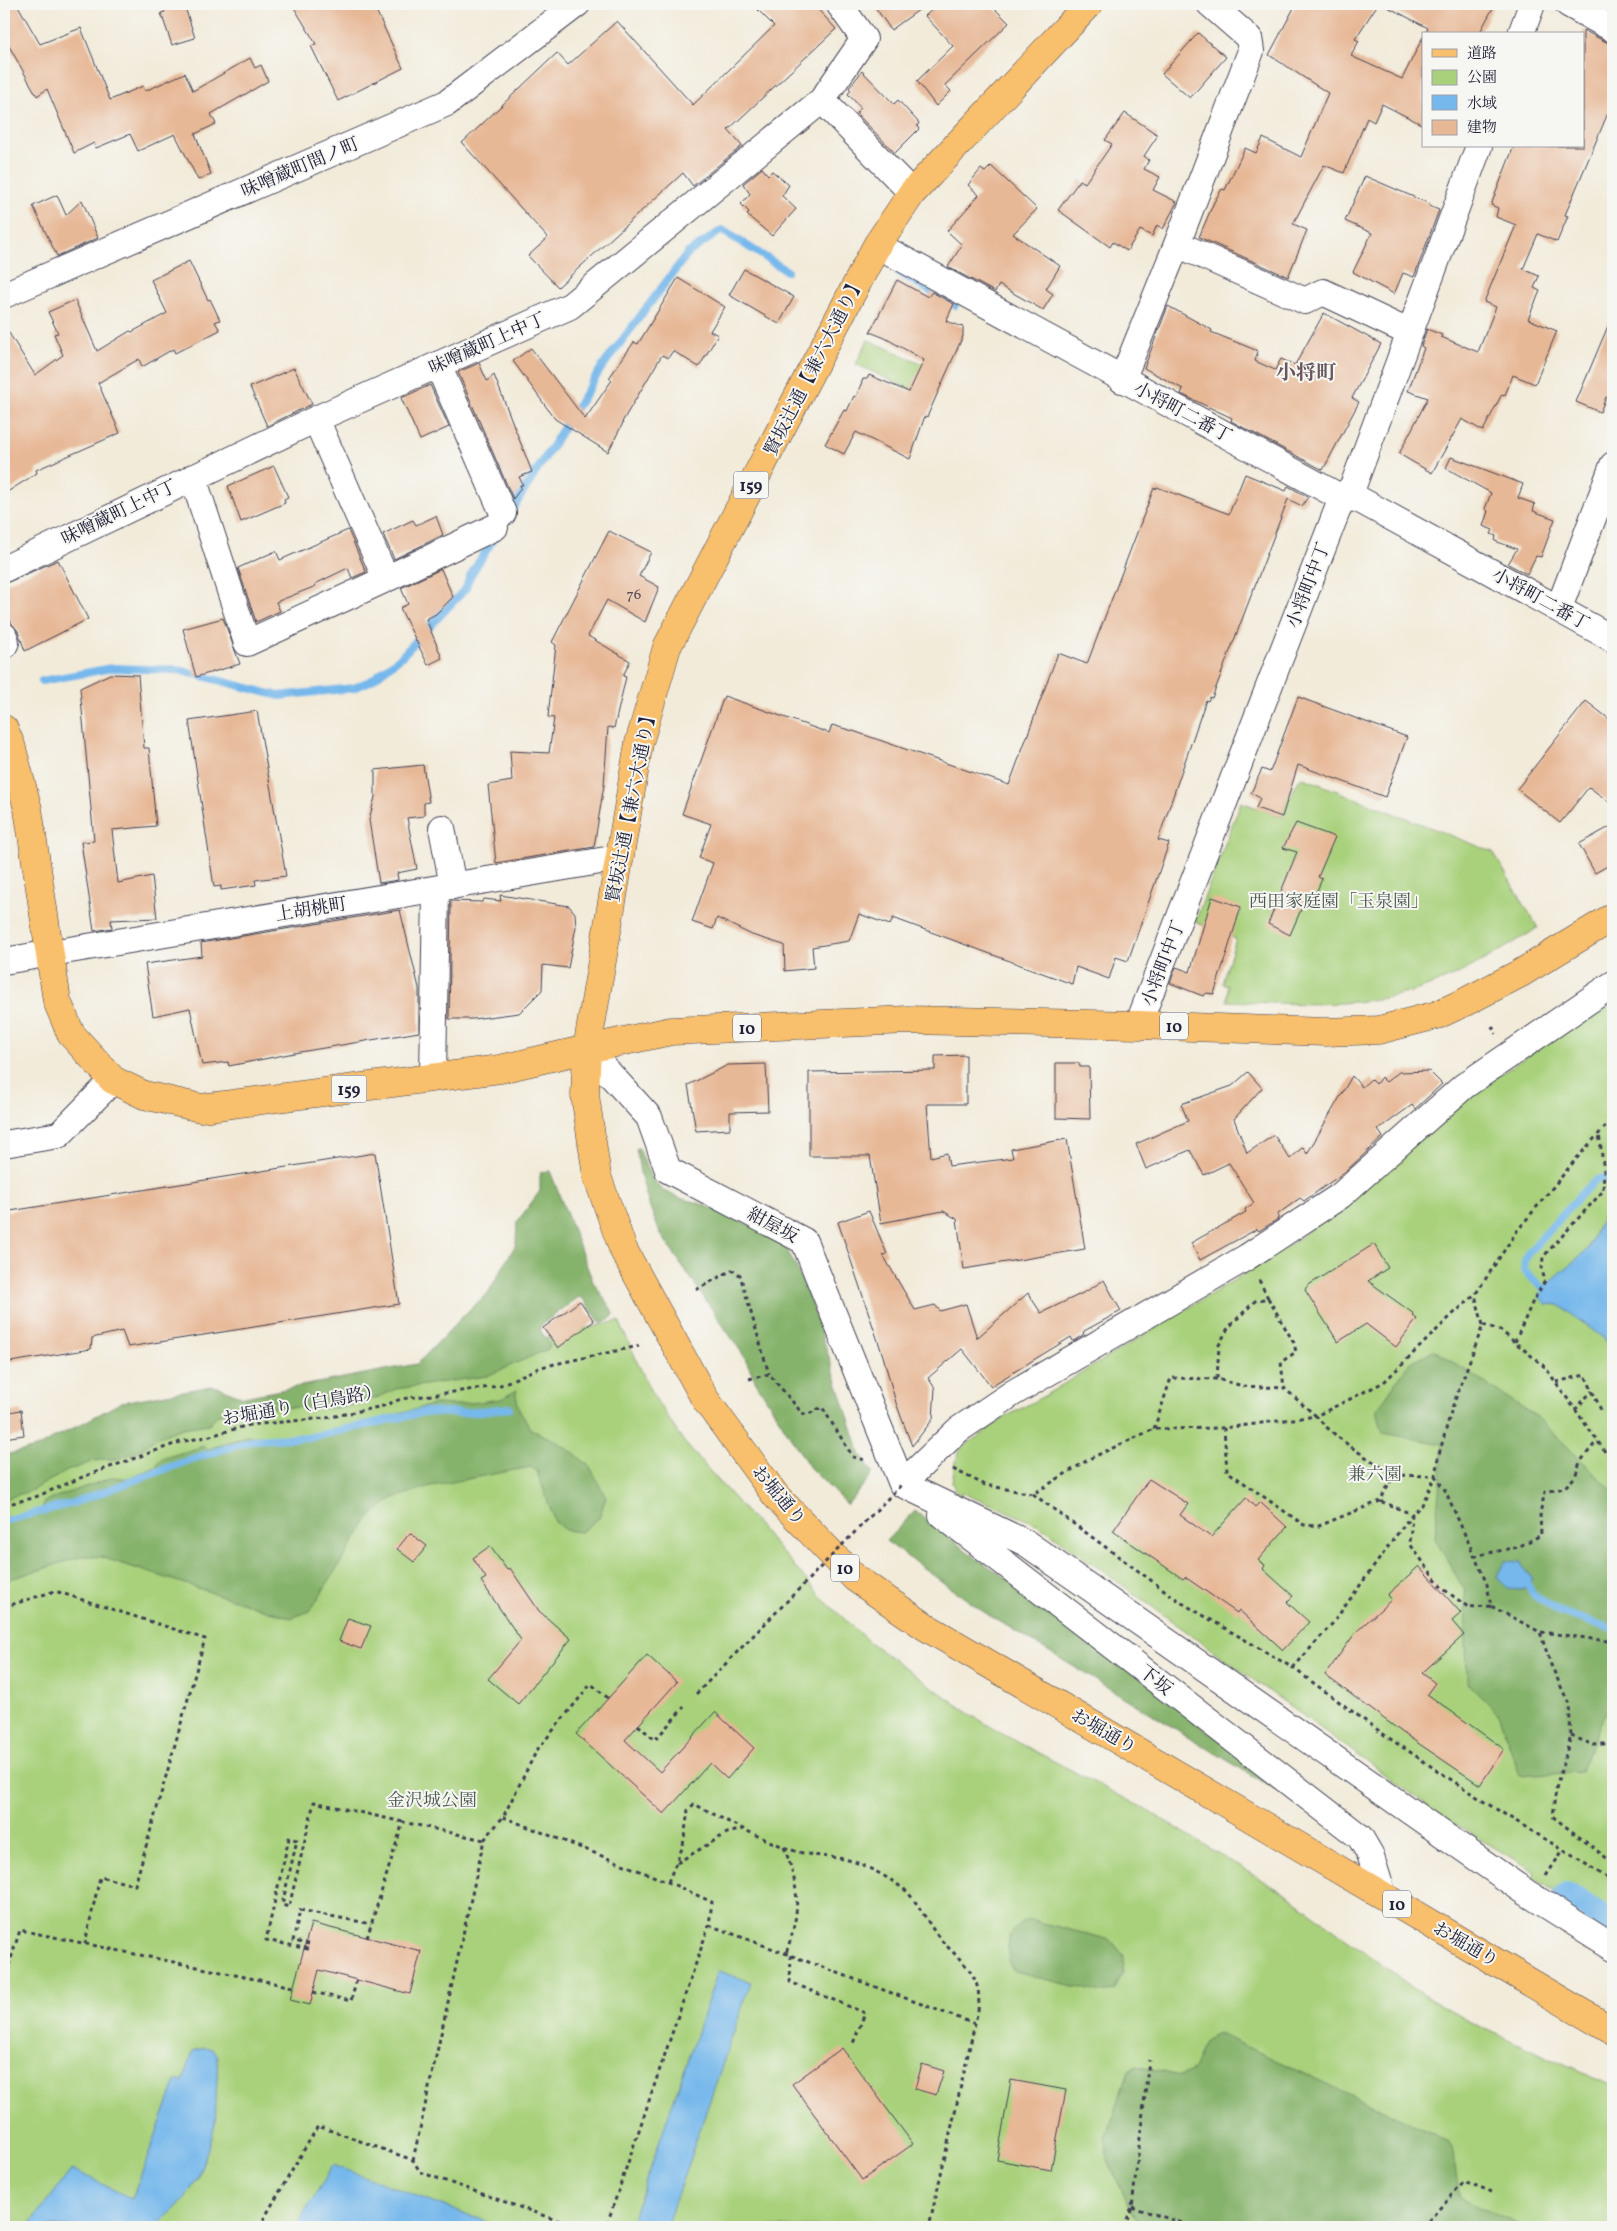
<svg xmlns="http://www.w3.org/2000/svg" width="1617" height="2231" font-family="Vollkorn,'Noto Serif JP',serif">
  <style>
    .green { fill: #a9d17c; stroke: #667a5c }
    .forest { fill: #86b36c; stroke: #546a54 }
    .water { fill: #76b8eb; stroke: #4c6d93 }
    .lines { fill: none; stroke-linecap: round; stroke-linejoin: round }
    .stream { stroke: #76b8eb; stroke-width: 8 }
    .canal { stroke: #76b8eb; stroke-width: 26 }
    .building { fill: #e7b896 }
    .minor-casing { stroke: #414053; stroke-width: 28 }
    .major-casing { stroke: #414053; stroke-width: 29 }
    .highway-casing { stroke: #414053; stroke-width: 29 }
    .path { stroke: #414053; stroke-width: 3; stroke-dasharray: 4 4; stroke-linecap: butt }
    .minor { stroke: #fff; stroke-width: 26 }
    .major { stroke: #f8bf6c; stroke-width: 28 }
    .highway { stroke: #f8bf6c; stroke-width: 28 }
    .path-bridge { stroke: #414053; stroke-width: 3; stroke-dasharray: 4 4; stroke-linecap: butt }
    .labels { text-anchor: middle; stroke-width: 4; stroke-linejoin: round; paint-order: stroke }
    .number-label { font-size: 15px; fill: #534852 }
    .shield { fill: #f6f6f2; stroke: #626272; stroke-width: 1 }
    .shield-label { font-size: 16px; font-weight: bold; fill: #22223b }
    .street-label { font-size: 18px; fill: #22223b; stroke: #f6f6f2 }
    .park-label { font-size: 18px; fill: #4a574e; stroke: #f6f6f2 }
    .quarter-label { font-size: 20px; font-weight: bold; fill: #67565b; stroke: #f6f6f2 }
  </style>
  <rect width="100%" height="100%" fill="#f6f6f2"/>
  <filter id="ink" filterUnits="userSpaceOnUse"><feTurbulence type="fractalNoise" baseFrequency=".02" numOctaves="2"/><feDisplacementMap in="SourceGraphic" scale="10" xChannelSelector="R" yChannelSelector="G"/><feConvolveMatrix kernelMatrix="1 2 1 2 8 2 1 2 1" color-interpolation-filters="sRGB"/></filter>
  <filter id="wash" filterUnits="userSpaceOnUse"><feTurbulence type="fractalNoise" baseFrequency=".0096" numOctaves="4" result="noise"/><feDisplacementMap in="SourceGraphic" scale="20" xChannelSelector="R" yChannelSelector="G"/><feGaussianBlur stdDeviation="1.12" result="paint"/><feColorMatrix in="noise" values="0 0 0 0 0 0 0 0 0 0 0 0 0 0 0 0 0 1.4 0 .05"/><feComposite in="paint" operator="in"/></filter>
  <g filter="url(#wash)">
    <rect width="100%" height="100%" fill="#f2ebda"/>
    <path class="green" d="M868,340L928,366L917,393L856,364Z
      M1301,777L1493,852L1538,928C1493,955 1447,985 1394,996C1339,1008 1283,1003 1227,1001L1228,985L1222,983L1236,939L1195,922L1241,802L1282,817L1287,801Z
      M1613,996V1925L1533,1878L1535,1872L1442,1816L1039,1525L962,1492L960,1496L958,1495L952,1483L955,1462L961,1448L1009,1415L1044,1396L1275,1255L1300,1237L1481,1088Z
      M619,1321L651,1392L684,1442L825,1601L869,1642L973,1716L1006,1736L1147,1810L1296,1901L1421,1994L1466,2020L1613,2087V2227H4V1458Z"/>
    <path class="forest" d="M636,1148H639L649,1174L660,1188L678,1198L699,1203L755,1227L783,1243L796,1266L813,1308L860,1453L873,1473L847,1505L810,1468L756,1382L744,1356L660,1233L649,1205L640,1173Z
      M550,1171L593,1282L614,1313C612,1320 606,1322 600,1322L583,1299L579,1297L541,1325L540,1330L550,1344L548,1349L487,1376L396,1389L376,1398L342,1408L261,1407L218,1414L209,1424L182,1428L156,1438L142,1449L126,1456L117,1459H104L91,1462L67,1471L30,1491L4,1499V1455L36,1448L122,1402L212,1386C227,1388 231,1394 244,1397L417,1364L471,1308L488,1293L516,1244L517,1222L540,1191V1172Z
      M1434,1350L1537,1417L1613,1491V1701L1599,1724L1581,1772L1520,1776L1498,1713L1467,1682L1465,1591L1435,1539L1443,1444L1383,1433L1377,1410L1409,1363Z
      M517,1390L516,1395L519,1410L532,1430L558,1442L589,1465L606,1497L599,1518L581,1532L565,1530L555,1522L537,1471L531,1467L431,1486L391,1499L368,1519L310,1611L291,1618L101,1557L83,1556L4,1581V1518L42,1509L44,1502L50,1499L114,1477L129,1479L156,1467L161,1459L204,1446L206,1450L247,1436L293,1437L341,1429L436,1404L455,1405L501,1399Z
      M915,1511L976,1558L1043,1602L1312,1812L984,1612L886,1541Z
      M1030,1920L1111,1940L1124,1956L1123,1973L1115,1989L1102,1993L1015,1972C1005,1960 1005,1934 1019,1925C1021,1922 1026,1921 1030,1920Z
      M1218,2033L1448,2141L1452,2147L1459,2194L1462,2199L1524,2227H1140L1107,2160L1106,2138L1127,2073L1136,2066L1180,2076L1193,2070L1205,2039Z"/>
    <path class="water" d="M1613,1206V1376L1606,1340L1559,1305L1546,1304L1539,1297L1543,1288L1588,1249L1606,1208Z
      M1505,1561L1521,1562L1532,1579L1528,1588L1520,1590L1508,1589L1497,1576Z
      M718,1971L751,1982L666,2227H630Z
      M204,2048H212L218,2056L215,2124L210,2144L197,2179L187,2196L173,2211L154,2227H28L72,2169L132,2199L176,2081H183L193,2051Z
      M333,2165L501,2227H413L407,2225L406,2227H296Z"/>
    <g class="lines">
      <path class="stream" d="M899,273L955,305
        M510,513L602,367L688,253L722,230L787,271
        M42,681L112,668L179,670L279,696L354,688L372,680L402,656L466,588L470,576L496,535
        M1543,1288L1524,1271L1525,1260L1529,1252L1585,1190L1597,1180L1613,1176
        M4,1521L73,1503L195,1458L254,1440L311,1437L424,1412L462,1413L509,1408
        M1523,1579L1535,1596L1560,1612L1613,1629"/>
      <path class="canal" d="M1566,1895L1613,1923"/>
    </g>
    <g id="blocks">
      <path class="building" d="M4,4H17L40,44L81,28L110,100L143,86L145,91L185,73L193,91L250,58L255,68L261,65L268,81L211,114L216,124L195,134L211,174L198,180L175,134L138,151L130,134L96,148L94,143L74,153L47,89L37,96L4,37Z
        M162,4H184L195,38L172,45L161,13L165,12Z
        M292,4H373L403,68L338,101L311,46L316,44Z
        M752,4H813L836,29L728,130L742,146L693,186L683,173L558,287L528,256L548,238L462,143L557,53L568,65L617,21L693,105L774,26Z
        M873,4H927L891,30Z
        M938,4H990L1009,23L945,85L951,91L936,106L917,81L953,46L925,16Z
        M1296,4H1378L1355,39L1359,41L1351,56L1402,79L1423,37V125L1382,104L1374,122L1367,118L1344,173L1324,165L1293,224L1307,230L1288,277L1199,237L1214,202L1222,189L1225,190L1245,148L1256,153L1263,138L1301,157L1328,93L1269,55Z
        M1382,4H1495L1479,34H1425L1428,28Z
        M1583,30L1606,42L1613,44V101L1565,215L1568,216L1557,242L1538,234L1523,269L1539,276L1534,288L1540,291L1528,319L1557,331L1535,384L1513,375L1505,395L1502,394L1483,431L1462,419L1432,473L1399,454L1428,398L1408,391L1424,348L1421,346L1427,329L1442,335L1441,337L1478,352L1496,307L1484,302L1516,225L1496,217L1498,208L1491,205L1514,146H1583Z
        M1198,33L1226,57L1190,98L1162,74Z
        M862,71L894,104L898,100L919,123L917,126L919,129L895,153L856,113L861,108L848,94L851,90L849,88Z
        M1125,113L1158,135L1144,156L1149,160L1144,169L1160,177L1153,190L1177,202L1163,229L1157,225L1152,236L1140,230L1127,251L1113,242L1110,247L1058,210L1080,180L1085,183L1112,144L1105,140Z
        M991,166L1037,209L1013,234L1060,266L1046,289L1053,294L1043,310L999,285L995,292L948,267L962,245L947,231L979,195L968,185L981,169L985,172Z
        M762,168L768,175L772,171L789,185L782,196L796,209L772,236L747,215L749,212L741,204L750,194L743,184Z
        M1365,176L1430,204L1429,206L1439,210L1414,277L1403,273L1394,294L1353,272L1372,233L1345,221Z
        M57,195L66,215L82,200L98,238L57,256L33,206Z
        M189,261L208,300L210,299L220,320L215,322L220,330L175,353L173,349L142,367L139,359L98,383L120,433L36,470L37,473L4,494V325L35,375L63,355L54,334L58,333L48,312L75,300L97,351L130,331L132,332L167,313L151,280Z
        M744,269L794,297L779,324L729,295Z
        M678,278L725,307L710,331L718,335L699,367L673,351L668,358L662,355L622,422L623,423L608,452L555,419L513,361L531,348L585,419L612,380L609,378L634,342L638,344Z
        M897,280L928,297L932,292L954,304L946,321L963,327V336L927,417L925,416L910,459L856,432L844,454L825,444L844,410L847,411L854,396L856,397L863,379H867L869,375L909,392L924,360L885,338L870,332Z
        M1168,306L1212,330L1211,332L1258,351L1255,361L1275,370L1281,359L1295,365L1324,313L1381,344L1352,398L1359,402L1323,470L1231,421L1232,418L1181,394L1183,389L1144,368Z
        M1613,314V400L1606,397L1600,412L1576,402Z
        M479,363L487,381L494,375L532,472L519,477L523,485H520L521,488L513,499L458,372Z
        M294,368L312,404L267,426L250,387Z
        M430,385L449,427L420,440L401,398Z
        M1451,457L1523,484L1518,498L1535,504L1533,511L1555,519L1541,557L1536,556L1527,574L1508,564L1517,549L1495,541L1496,536L1491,534L1493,530L1483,526L1488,511L1485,509L1491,493L1446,468Z
        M274,466L288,497L284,499L285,503L241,522L228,486Z
        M1245,474L1286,491L1288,486L1308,497L1302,506L1288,499L1212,698L1210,697L1208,701L1206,700L1158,840L1169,843L1128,961L1116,957L1109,979L1076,967L1072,984L893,918L890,925L859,914L849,941L812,947L814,968L785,971L784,945L752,935L717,918L713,929L692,922L713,863L699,858L711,824L682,814L724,696L829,733L832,725L856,732L1009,785L1058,653L1087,664L1154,488L1156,489L1157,487L1229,514Z
        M436,516L443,535L394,559L383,534L413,520L416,525Z
        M348,530L366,572L352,578L348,568L315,584L316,586L276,602L280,611L256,622L238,568L276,551L280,560Z
        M609,531L651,552L639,576L659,587L645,622L607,600L588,636L630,661L623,676L626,677L614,728L608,727L604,785L594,847L496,863L488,785L512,781L510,751L549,753L554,718L548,717L556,645L552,642Z
        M58,560L88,619L25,651L18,631L12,624L4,607V584Z
        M441,569L453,597L436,614L426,619L442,658L428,665L400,608L408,604L401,588Z
        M223,618L240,664L196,677L183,629Z
        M110,674L138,675L144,748H149L156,826L112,830L118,883L152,876L157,918L111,920L112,928L94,931L81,842L94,841L80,688Z
        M1298,697L1407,737L1385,797L1298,765L1282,817L1256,808L1260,798L1251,793L1262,769L1270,772Z
        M1586,701L1613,722V805L1589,787L1560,823L1517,789Z
        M257,711L286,876L255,880L256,885L221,890V886L214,887L189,721Z
        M423,765L429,802L424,803V816L407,818L417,869L397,873L398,880L379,883L369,820L375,797V770Z
        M1296,823L1335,837L1318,877L1322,879L1310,907L1303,905L1290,935L1268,924L1297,852L1283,848Z
        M1613,825V863L1595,873L1579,844Z
        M500,895L569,906L575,913L576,927L568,968L543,965L542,990L519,1013L473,1019H449L451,901L482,902L484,899L501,901Z
        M1212,897L1241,907L1214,994L1207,993L1203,996L1170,983L1176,967L1190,972Z
        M400,910L419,988V1032L294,1053L229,1066L228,1062L202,1065L190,1008L153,1016L145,964L202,956L201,943Z
        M966,1055V1104H927L931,1157L947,1153L949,1166L1013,1158L1011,1149L1067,1139L1085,1249L964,1269L957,1219L943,1211L881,1223L870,1156H809V1072L935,1070V1056Z
        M1056,1063H1079L1080,1067H1089L1090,1119L1056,1118Z
        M766,1064L768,1111L730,1112V1129L696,1131L688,1085L728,1065Z
        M1429,1071L1442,1084L1415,1109L1412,1105L1378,1130L1383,1137L1346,1171L1304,1201L1300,1198L1278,1214V1219L1259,1231L1257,1229L1200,1260L1191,1243L1246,1212L1245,1209L1254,1203L1229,1163L1204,1175L1190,1150L1146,1169L1136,1144L1188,1121L1181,1104L1232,1086L1248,1072L1262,1088L1234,1119L1247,1153L1274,1135L1290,1159L1303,1147L1307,1154L1352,1076L1362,1087L1371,1079L1376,1084L1381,1077L1386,1082L1399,1072Z
        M375,1153L399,1304L128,1347L122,1331L92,1338L91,1349L4,1363V1212Z
        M869,1211L887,1254L883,1255L915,1310L935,1305L940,1311L966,1304L977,1338L1028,1293L1041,1313L1087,1291L1104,1280L1121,1311L1084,1331L1083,1335L1073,1341L1071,1337L991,1386L962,1349L928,1378L935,1388L933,1419L912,1446L896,1403L883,1356L838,1222Z
        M1374,1244L1388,1268L1368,1281L1414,1314L1413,1316L1417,1319L1396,1347L1366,1324L1338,1342L1305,1290L1307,1286Z
        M580,1301L594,1321L558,1348L543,1328Z
        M21,1410L24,1435L4,1438V1413Z
        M1149,1479L1188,1504L1180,1515L1211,1537L1246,1498L1255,1507L1260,1502L1287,1527L1258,1560L1265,1565L1263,1569L1293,1596L1287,1602L1309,1622L1283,1650L1239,1610L1237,1613L1185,1577L1183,1579L1113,1531Z
        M410,1533L427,1546L414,1562L397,1549Z
        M490,1546L507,1570L510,1568L539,1611L571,1639L518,1704L488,1679L521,1640L481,1581L486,1578L473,1558Z
        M1419,1566L1461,1613L1452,1621L1464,1635L1422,1673L1435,1683L1427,1694L1504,1749L1480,1785L1403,1733L1325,1675L1356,1632L1391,1600L1387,1595Z
        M348,1618L371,1626L361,1649L339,1641Z
        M647,1655L677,1682L625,1740L660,1772L715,1712L754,1748L727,1779L710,1763L664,1814L576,1734Z
        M311,1923L421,1951L410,1994L319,1970L310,2005L290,2000Z
        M842,2048L913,2144L862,2180L792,2084Z
        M922,2064L944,2071L936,2095L915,2089Z
        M1011,2080L1066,2090L1051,2170L997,2160Z"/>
    </g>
  </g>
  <g filter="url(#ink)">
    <use href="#blocks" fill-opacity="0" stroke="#414053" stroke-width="1"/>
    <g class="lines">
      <g class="minor-casing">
        <path id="minor" d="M1568,4L1613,29
          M1521,34L1532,4
          M822,100L912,193
          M1177,244L1305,301L1323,292L1410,333
          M877,245L1342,498L1358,499L1613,639
          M4,295L447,103L577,4
          M438,365L503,513
          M1122,380L1177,244L1251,51L1249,38L1210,4
          M193,477L247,643L386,579L316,419
          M4,569L316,419L570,306L822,100L864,39L839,4
          M386,579L495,527
          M1559,608L1613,465
          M4,636L6,642L4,646
          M442,828L453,886
          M4,961L618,858
          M1138,1025L1342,498L1353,486L1479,146
          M587,1049L649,1117L668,1170L804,1241L902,1484
          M433,1078L436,889
          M4,1144L59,1135L113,1080
          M902,1484L958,1430L1013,1393L1247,1257L1340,1196L1464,1086L1613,984
          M902,1484L1026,1543L1527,1893L1613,1947
          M942,1515L1360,1837L1370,1854L1383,1895"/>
      </g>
      <g class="major-casing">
        <path id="major" d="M1613,917L1521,973L1465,1002L1437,1015L1379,1030L1325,1032L1138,1025L908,1020L671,1031L587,1049L585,1095L597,1176L623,1249L705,1399L776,1496L855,1578L926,1627L1613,2031"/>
      </g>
      <g class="highway-casing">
        <path id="highway" d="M4,729L11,745L28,809L57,1001L71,1034L113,1080L144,1095L201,1108L500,1069L587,1049L639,743L667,647L877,245L912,193L1089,4"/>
      </g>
      <path class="path" d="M1492,1026L1496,1034
        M1259,1280L1268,1298L1255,1301L1228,1328L1219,1345L1217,1379L1243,1386L1284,1388
        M696,1290L732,1270L740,1275L769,1374
        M1268,1298L1294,1343L1296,1352L1281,1362L1284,1388L1316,1416L1384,1382L1452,1315L1475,1295L1517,1231L1576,1159L1613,1118
        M1483,1325L1500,1330L1545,1367L1613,1463
        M1515,1342L1533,1301L1545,1281L1542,1270L1543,1257L1603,1191L1604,1171L1599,1134
        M749,1379L769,1374L802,1413L807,1415L822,1407L853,1457L865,1460
        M1556,1382L1585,1375L1601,1410
        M1575,1410L1592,1391
        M1154,1429L1171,1378L1217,1379
        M953,1469L985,1485L1033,1494L1091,1458L1154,1429L1224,1428L1316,1416C1338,1441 1366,1457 1394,1475L1380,1501L1319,1526L1304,1525L1227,1471L1224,1428
        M1394,1475L1435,1476L1438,1458L1452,1408L1483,1325L1475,1295
        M1033,1494L1182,1603L1293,1668L1386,1736L1483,1801L1563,1850
        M4,1505L33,1498L85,1476L180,1442L210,1436L249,1425L326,1418L383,1406L401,1399L498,1386L541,1367L639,1346
        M1474,1556L1518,1547L1541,1535L1540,1513L1545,1492L1564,1488L1575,1477L1580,1462L1597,1441
        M1491,1606L1468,1607L1442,1588L1410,1544L1412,1514L1422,1505L1435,1476L1445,1490L1487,1584L1491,1606L1540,1632L1551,1665L1569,1704L1571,1736L1557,1784L1552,1816L1613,1863
        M4,1607L55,1591L205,1639L135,1885L100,1877L85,1943
        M1541,1632L1608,1641L1613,1645
        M1293,1668L1332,1624L1412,1514L1380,1501
        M638,1725L655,1740L684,1707
        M1571,1736L1594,1745L1613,1743
        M503,1817L668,1882L712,1902L709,1925L606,2227
        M784,1847C800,1889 801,1911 786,1953
        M677,1863L727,1833L744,1829
        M1546,1876L1563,1850L1613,1881
        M668,1882L683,1846L688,1810L694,1804C727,1821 760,1839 795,1851C811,1856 830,1856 848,1860C865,1864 891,1879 905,1890C921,1905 928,1926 943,1942C964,1964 983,1976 978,2010L929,2227
        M709,1925L975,2024
        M367,1938L403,1822L484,1840
        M309,1944L293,1941L300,1910L371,1924
        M308,1949L266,1940L289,1838L297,1840L282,1905L289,1907L314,1802L403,1822
        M791,1955L790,1982L865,2013L852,2046
        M4,1981L20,1930L293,1987
        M313,1992L351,2001L357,1979
        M413,2160L484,1840L503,1817L537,1750L591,1684L608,1698
        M1132,2207L1195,2227
        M259,2227L318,2126L413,2160L420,2172L576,2227
        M1124,2227L1132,2207L1149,2060
        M1423,2227L1464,2181L1492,2192"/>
      <use href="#minor" class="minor"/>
      <use href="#major" class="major"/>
      <use href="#highway" class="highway"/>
      <path class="path-bridge" d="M696,1694L902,1484"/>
    </g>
  </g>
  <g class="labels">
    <g class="number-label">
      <text x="634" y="599">76</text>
    </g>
    <g class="shield">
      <rect x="733.5" y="471.5" width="35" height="27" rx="4"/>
      <rect x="1160" y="1012.5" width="28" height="27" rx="4"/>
      <rect x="733" y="1014.5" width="28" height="27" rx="4"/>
      <rect x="331.5" y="1075.5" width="35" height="27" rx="4"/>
      <rect x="831" y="1554.5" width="28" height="27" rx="4"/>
      <rect x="1383" y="1890.5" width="28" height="27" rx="4"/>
    </g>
    <g class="shield-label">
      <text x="751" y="491">159</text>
      <text x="1174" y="1032">10</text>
      <text x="747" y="1034">10</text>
      <text x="349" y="1095">159</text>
      <text x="845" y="1574">10</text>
      <text x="1397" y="1910">10</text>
    </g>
    <g class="street-label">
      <text transform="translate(300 167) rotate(-23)" y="6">味噌蔵町間ノ町</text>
      <text transform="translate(487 343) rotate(-24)" y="6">味噌蔵町上中丁</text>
      <text transform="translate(814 366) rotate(-63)" y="6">賢坂辻通【兼六大通り】</text>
      <text transform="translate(1183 412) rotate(28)" y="6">小将町二番丁</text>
      <text transform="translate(119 512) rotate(-26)" y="6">味噌蔵町上中丁</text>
      <text transform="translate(1308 585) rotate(-69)" y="6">小将町中丁</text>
      <text transform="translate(1541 599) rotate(29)" y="6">小将町二番丁</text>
      <text transform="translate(631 805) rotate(-79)" y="6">賢坂辻通【兼六大通り】</text>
      <text transform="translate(311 909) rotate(-9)" y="6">上胡桃町</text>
      <text transform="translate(1163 963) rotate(-69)" y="6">小将町中丁</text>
      <text transform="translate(773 1225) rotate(28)" y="6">紺屋坂</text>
      <text transform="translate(302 1405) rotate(-10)" y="6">お堀通り（白鳥路）</text>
      <text transform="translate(779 1495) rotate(50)" y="6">お堀通り</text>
      <text transform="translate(1156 1680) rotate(38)" y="6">下坂</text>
      <text transform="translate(1104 1731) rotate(30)" y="6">お堀通り</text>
      <text transform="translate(1466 1944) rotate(30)" y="6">お堀通り</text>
    </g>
    <g class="park-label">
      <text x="1339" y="907">西田家庭園「玉泉園」</text>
      <text x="1375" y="1480">兼六園</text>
      <text x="432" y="1806">金沢城公園</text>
    </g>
    <g class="quarter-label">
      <text x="1306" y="379">小将町</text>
    </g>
  </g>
  <rect width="1617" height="2231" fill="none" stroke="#f6f6f2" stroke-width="20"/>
  <rect x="1422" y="32" width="162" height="115" fill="#f6f6f2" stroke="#a1a1a9"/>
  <rect x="1432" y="49" width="25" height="8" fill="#f8bf6c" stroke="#a1a1a9"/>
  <text x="1467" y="58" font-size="15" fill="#22223b">道路</text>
  <rect x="1432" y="70" width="25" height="15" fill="#a9d17c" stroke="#a1a1a9"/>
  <text x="1467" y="82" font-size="15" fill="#22223b">公園</text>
  <rect x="1432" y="95" width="25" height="15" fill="#76b8eb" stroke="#a1a1a9"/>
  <text x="1467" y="108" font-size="15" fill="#22223b">水域</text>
  <rect x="1432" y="120" width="25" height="15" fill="#e7b896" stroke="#a1a1a9"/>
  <text x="1467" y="132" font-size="15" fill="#22223b">建物</text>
</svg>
